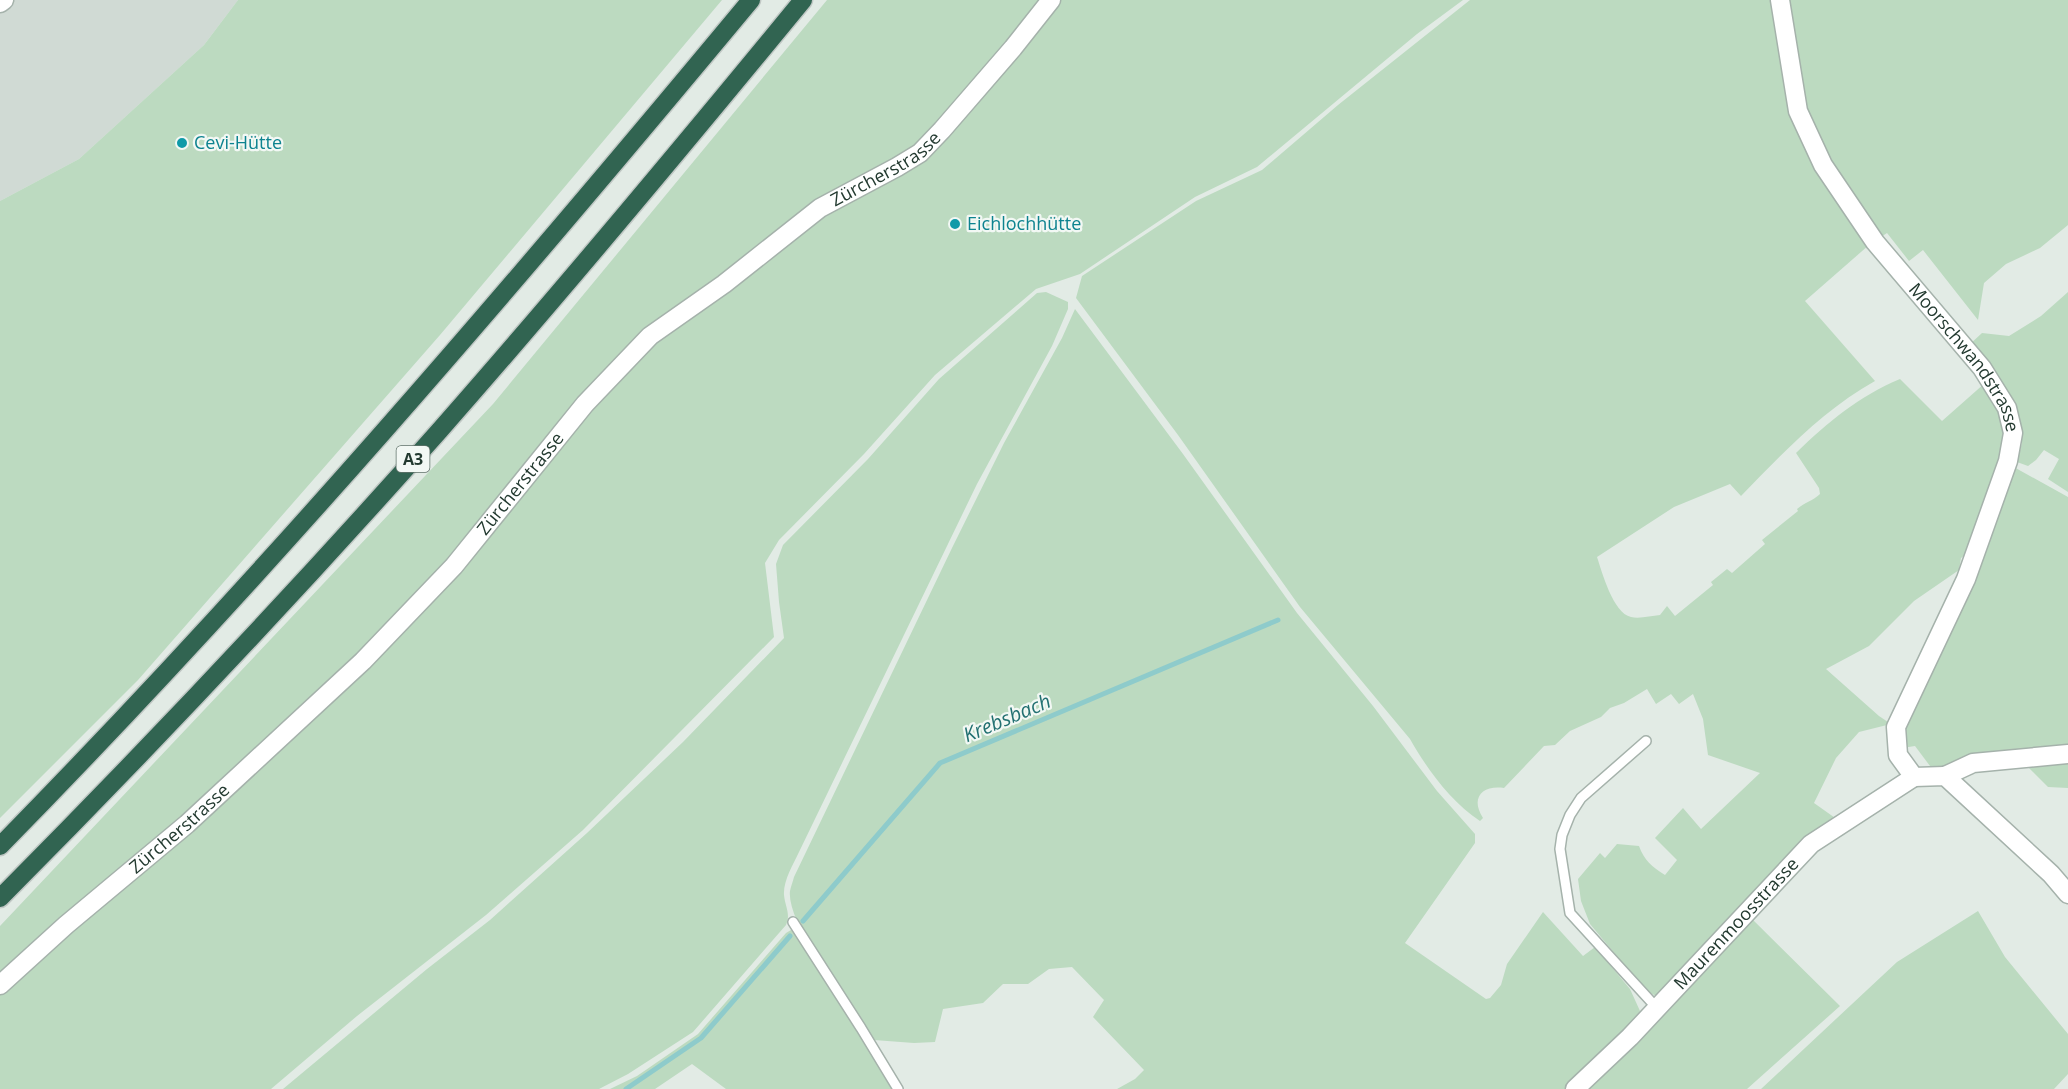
<svg xmlns="http://www.w3.org/2000/svg" width="2068" height="1089" font-family="'Open Sans',sans-serif">
  <style>
    .built { fill: #d0dad4 }
    .green { fill: #bcdac0 }
    .lines { fill: none; stroke-linecap: round; stroke-linejoin: round }
    .stream { stroke: #8ecbcb; stroke-width: 5 }
    .service-casing { stroke: #a5b2ab; stroke-width: 12 }
    .minor-casing { stroke: #a5b2ab; stroke-width: 21 }
    .motorway-casing { stroke: #c1c8c5; stroke-width: 21 }
    .service { stroke: #fff; stroke-width: 9 }
    .minor { stroke: #fff; stroke-width: 18 }
    .motorway { stroke: #316451; stroke-width: 18 }
    .culture-dot { fill: #0f9aa8; stroke: #f2f8f4; stroke-width: 2 }
    .labels { text-anchor: middle; stroke-width: 4.5; stroke-linejoin: round; paint-order: stroke }
    .shield { fill: #f2f8f4; stroke: #61736b; stroke-width: 1.5 }
    .shield-label { font-size: 16px; font-weight: bold; fill: #233a30 }
    .culture-label { font-size: 18px; fill: #0d838f; stroke: #f2f8f4; text-anchor: start }
    .street-label { font-size: 18px; fill: #233a30; stroke: #f2f8f4 }
    .water-label { font-size: 20px; font-style: italic; fill: #227071; stroke: #f2f8f4 }
  </style>
  <rect width="100%" height="100%" fill="#e2ebe5"/>
  <path class="built" d="M0,0H238L204,45L79,159L0,201Z"/>
  <path class="green" d="M238,0H722L440,335L138,680L0,818V201L79,159L204,45Z
    M827,0H1463L1417,34L1257,167L1195,197L1080,274L1036,289L935,375L864,454L779,540L765,563L774,637L583,830L486,915L357,1016L271,1089H0V926L493,404Z
    M1470,0H1772L1792,117L1808,155L1869,245L1805,301L1875,381C1823,410 1782,454 1741,496L1730,484L1674,507L1597,557C1602,572 1613,613 1631,617C1639,619 1651,616 1660,615L1667,606L1675,616L1713,585L1711,582L1727,569L1732,573L1765,544L1762,540L1798,511L1797,509C1805,502 1813,501 1820,494L1819,488L1796,453C1828,422 1859,396 1900,379L1942,421L1985,383L1997,398L2006,433L2000,468L1973,549L1961,558L1959,570L1914,601L1869,646L1826,669L1879,716L1891,724L1859,732L1836,758L1814,803L1838,820L1664,991L1656,996L1645,990L1590,924L1581,901L1578,879L1600,853L1605,858L1617,844L1639,846C1644,860 1652,867 1665,875L1677,860L1655,838L1683,808L1701,829L1760,773L1708,755L1703,719L1693,694L1679,704L1671,694L1656,704L1647,689L1624,703L1610,708L1601,717L1570,731L1555,745L1544,746L1504,788C1482,785 1470,798 1483,818L1480,821C1451,802 1427,769 1410,739L1300,607L1178,435L1076,298L1082,276L1196,201L1262,170L1338,105Z
    M1788,0H2068V225L2040,248L2006,264L1984,283L1978,320L1923,250L1909,261L1887,233L1881,237L1827,159L1805,108Z
    M1046,292L1068,302V309L1052,346L977,484L799,852C793,865 783,881 784,895C785,906 791,914 786,925L693,1032L628,1074L599,1089H283L427,969L490,920L587,833L683,742L784,638L779,602L776,564L783,545L868,459L939,379L1037,293Z
    M2068,292V492L2048,479L2059,459L2044,450L2036,460L2028,466L2017,462L2022,443L2019,420L1969,345L1982,333L2009,336L2041,316Z
    M1075,309L1183,454L1297,613L1373,706L1437,791L1475,834V843L1405,943L1486,999L1490,998L1501,985L1507,964L1543,912L1583,956L1595,947L1630,989L1640,1011L1636,1024L1571,1089H1117L1135,1079L1144,1070L1093,1017L1104,1000L1072,967L1049,969L1028,984H1003L983,1003L943,1009L935,1042L914,1043L874,1040C853,1010 786,925 790,891C791,886 793,881 794,877L952,548L1004,443L1062,338Z
    M2012,466L2068,497V751L1942,769L1930,766L1915,746L1902,748L1905,717Z
    M2068,759V788L2048,787L2024,763Z
    M1978,911L2005,957L2068,1034V1074L2054,1089H1761L1897,962Z
    M1748,915L1840,1006L1747,1089H1583Z
    M791,930L797,932L855,1023L894,1089H726L692,1064L655,1089H610L637,1076L698,1034L786,933Z"/>
  <g class="lines">
    <path class="stream" d="M803,921L940,763L1278,620
      M626,1089L701,1038L790,936"/>
    <g class="service-casing">
      <path id="service" d="M1646,741L1581,798L1570,815L1562,835L1560,849L1570,913L1656,1007
        M793,922L861,1028L898,1089"/>
    </g>
    <g class="minor-casing">
      <g id="minor">
        <path id="s1" d="M1780,0L1798,111L1823,165L1875,242L1982,368L2007,408L2013,433L2008,461L1966,579L1896,727L1898,755L1914,777"/>
        <path d="M0,3L4,0"/>
        <path d="M1945,776L1973,763L2068,754"/>
        <path d="M1914,777L1945,776L2051,874L2068,894"/>
        <path id="s2" d="M0,985L66,925L187,824L363,661L454,566L585,404L650,336L724,284L820,208L897,167L920,153L942,130L1013,48L1051,0"/>
        <path id="s3" d="M1575,1089L1630,1037L1811,844L1914,777"/>
      </g>
    </g>
    <g class="motorway-casing">
      <path id="motorway" d="M0,846C265,576 510,290 751,0
        M0,898C151,746 298,590 440,430C564,289 684,145 803,0"/>
    </g>
    <use href="#service" class="service"/>
    <use href="#minor" class="minor"/>
    <use href="#motorway" class="motorway"/>
  </g>
  <g class="culture-dot">
    <circle cx="182" cy="143" r="6"/>
    <circle cx="955" cy="224" r="6"/>
  </g>
  <g class="labels">
    <rect class="shield" x="396.5" y="446" width="33" height="26" rx="4.5"/>
    <g class="shield-label">
      <text x="413" y="465">A3</text>
    </g>
    <g class="culture-label">
      <text x="194" y="149">Cevi-Hütte</text>
      <text x="967" y="230">Eichlochhütte</text>
    </g>
    <g class="street-label">
      <text dy="6" stroke="none"><textPath href="#s2" startOffset="1210">Zürcherstrasse</textPath></text>
      <text dy="6" stroke="none"><textPath href="#s1" startOffset="412">Moorschwandstrasse</textPath></text>
      <text dy="6" stroke="none"><textPath href="#s2" startOffset="724">Zürcherstrasse</textPath></text>
      <text dy="6" stroke="none"><textPath href="#s2" startOffset="238">Zürcherstrasse</textPath></text>
      <text dy="6" stroke="none"><textPath href="#s3" startOffset="231">Maurenmoosstrasse</textPath></text>
    </g>
    <g class="water-label">
      <text transform="translate(1007 718) rotate(-23)" y="7">Krebsbach</text>
    </g>
  </g>
</svg>
